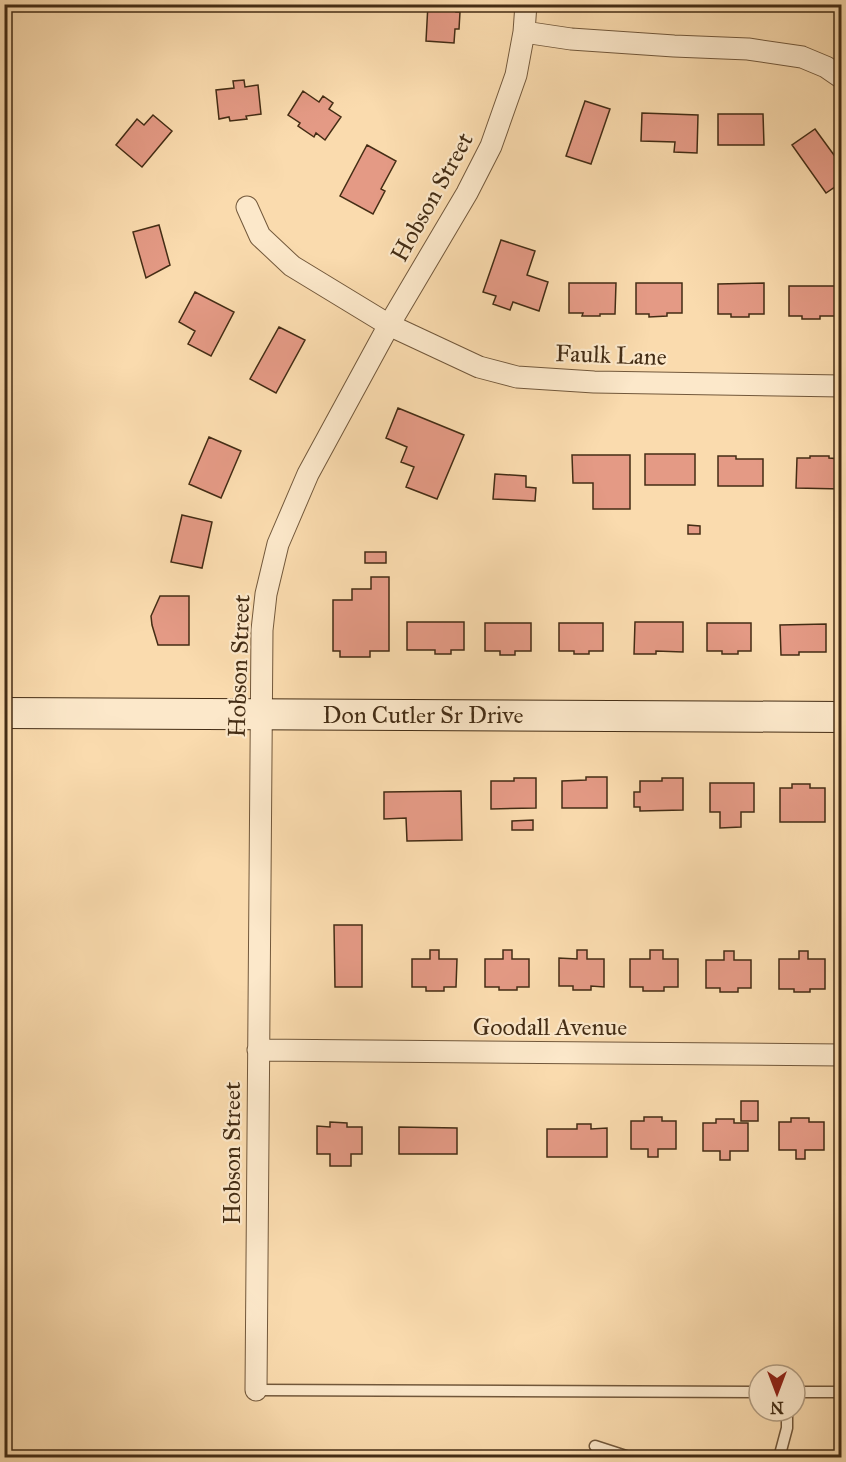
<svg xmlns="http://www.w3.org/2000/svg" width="846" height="1462" font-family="'IM FELL Great Primer',serif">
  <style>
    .building { fill: #e49a85; stroke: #442d15; stroke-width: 1.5 }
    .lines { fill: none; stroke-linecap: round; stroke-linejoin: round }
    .lane-casing { stroke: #72583b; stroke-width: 13 }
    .street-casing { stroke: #72583b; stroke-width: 23 }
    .secondary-casing { stroke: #442d15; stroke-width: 32 }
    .lane { stroke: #fce8ca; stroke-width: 10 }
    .street { stroke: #fce8ca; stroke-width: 21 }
    .secondary { stroke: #fce8ca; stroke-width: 30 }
    .labels { text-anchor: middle; stroke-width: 4.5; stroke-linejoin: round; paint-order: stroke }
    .street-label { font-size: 24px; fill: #442d15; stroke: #fce8ca }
  </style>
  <rect width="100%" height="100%" fill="#fadbae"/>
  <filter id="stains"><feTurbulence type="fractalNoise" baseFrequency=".00333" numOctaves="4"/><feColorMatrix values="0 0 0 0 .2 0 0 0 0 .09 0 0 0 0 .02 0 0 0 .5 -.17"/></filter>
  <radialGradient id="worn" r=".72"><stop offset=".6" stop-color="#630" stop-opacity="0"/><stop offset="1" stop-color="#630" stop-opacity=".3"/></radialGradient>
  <path class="building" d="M428,4H456V12H460L459,29H455L454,43L426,41Z
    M244,80L245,87L258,85L261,114L246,116L247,119L230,121L229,117L219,119L216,90L234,88L233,81Z
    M303,91L319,102L323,96L333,103L329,109L341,117L325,140L316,133L314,137L298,126L300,123L288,115Z
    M585,101L610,109L591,164L566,156Z
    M642,113L698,115L697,153L674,152L675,142L641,141Z
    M718,114H763L764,145H718Z
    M153,115L172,131L142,167L116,145L137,119L144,125Z
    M815,129L842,166V182L826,193L792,145Z
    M367,145L396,161L381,189L385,191L373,214L340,196Z
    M159,225L170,265L146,278L133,232Z
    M501,240L535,251L527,275L548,282L539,311L513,302L510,310L493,304L496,296L483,292Z
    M569,283H616L615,314H600V316H582L583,313H569Z
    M636,283H682V313H667V316L649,317V314H636Z
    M764,283V314H749V317H731V314H718V284Z
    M789,286H835V316H820V319H802V316H789Z
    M195,292L234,312L211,356L188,344L195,331L179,322Z
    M279,327L305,340L276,393L250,379Z
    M398,408L464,435L437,499L406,487L414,467L401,462L407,447L386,438Z
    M209,437L241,451L221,498L189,484Z
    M645,454H695V485H645Z
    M572,455H630V509H593V483H573Z
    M718,456H736V459H763V486H718Z
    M810,456H829V458L842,459V489L796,488L797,458H810Z
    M495,474L526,476V487L536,488L535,501L493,499Z
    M182,515L212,522L202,568L171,562Z
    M688,525L700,526V534H688Z
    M365,552H386V563H365Z
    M371,577H389V651H370V657H340V651H333V600H352V589H371Z
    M160,596H189V645H158L152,625L151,616Z
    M407,622H464V650H451V654H435V650H407Z
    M635,622H683V652L656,651V654H634Z
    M485,623H531V651H515V655H500V651H485Z
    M559,623H603V651H589V654H574V651H559Z
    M707,623H751V651H738V654H722V651H707Z
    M826,624V652H799V655H781L780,625Z
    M586,777H607V808H562V781L586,780Z
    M514,778H536V808L491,809V781H514Z
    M662,778H683V810L640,811V807H634V792H640V781H662Z
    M710,783H754V812H741V827L720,828V812H710Z
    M792,784H810V788H825V822H780V788H792Z
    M461,791L462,840L407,841L406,818L384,819V792Z
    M533,820V830H512V821Z
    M334,925H362V987H335Z
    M430,950H439V959H457L456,987H444V991H426V987H412V959H430Z
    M503,950H512V959H529V987H517V990H499V987H485V959H503Z
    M577,950H587V959H604V987L591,986V990H573V986H559V958L577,959Z
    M650,950H663V959H678V987H664V991H643V987H630V959H650Z
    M724,951H734V960H751V988H738V992H720V988H706V960H724Z
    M799,951H808V959H825V989H810V992H794V989H779V959H799Z
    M741,1101H758V1121H741Z
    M644,1117H662V1121H676V1149H658V1157H648V1149H631V1121H644Z
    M791,1118H809V1122H824V1150H805V1159H796V1150H779V1122H791Z
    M716,1119H734V1123H748V1151H730V1160H720V1151H703V1123H716Z
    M330,1122L347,1123V1127H362V1154H351V1166H330V1154H317V1126L330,1127Z
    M577,1124H591V1129L607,1128V1157H547V1129H577Z
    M399,1127L457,1128V1154H399Z"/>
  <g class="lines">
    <g class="lane-casing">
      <path id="lane" d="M256,1390L759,1392
        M795,1392H842
        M595,1446L632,1458
        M779,1458L787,1428V1411"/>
    </g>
    <g class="street-casing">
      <path id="street" d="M524,32L571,39L674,46L748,49L802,57L826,67L842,78
        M247,207L260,236L292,266L389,325L479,367L517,377L594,382L842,386
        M258,1050L842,1055
        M256,1390L262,630L266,594L278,544L308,474L389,325L467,193L491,146L516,75L524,32L526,4"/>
    </g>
    <g class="secondary-casing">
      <path id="secondary" d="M4,713L842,717"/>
    </g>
    <use href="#lane" class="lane"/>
    <use href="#street" class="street"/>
    <use href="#secondary" class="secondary"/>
  </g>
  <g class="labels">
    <g class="street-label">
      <text transform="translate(432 197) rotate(-61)" y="8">Hobson Street</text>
      <text transform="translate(611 355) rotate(2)" y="8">Faulk Lane</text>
      <text transform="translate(239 666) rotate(-88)" y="8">Hobson Street</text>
      <text x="423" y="723">Don Cutler Sr Drive</text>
      <text x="550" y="1035">Goodall Avenue</text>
      <text transform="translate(232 1153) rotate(-90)" y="8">Hobson Street</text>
    </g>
  </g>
  <rect width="846" height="1462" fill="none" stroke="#fadbae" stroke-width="24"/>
  <rect x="6" y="6" width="834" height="1450" fill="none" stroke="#442d15" stroke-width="3"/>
  <rect x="12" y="12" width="822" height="1438" fill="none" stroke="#442d15" stroke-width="1.5"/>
  <g transform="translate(777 1393) rotate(180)"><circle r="28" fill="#fce8ca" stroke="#b29d82" stroke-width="1.5"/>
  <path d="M0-4.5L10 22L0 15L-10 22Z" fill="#8f2418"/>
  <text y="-9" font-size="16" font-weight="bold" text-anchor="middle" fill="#442d15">N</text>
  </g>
  <rect width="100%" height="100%" filter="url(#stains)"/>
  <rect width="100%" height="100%" fill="url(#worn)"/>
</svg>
